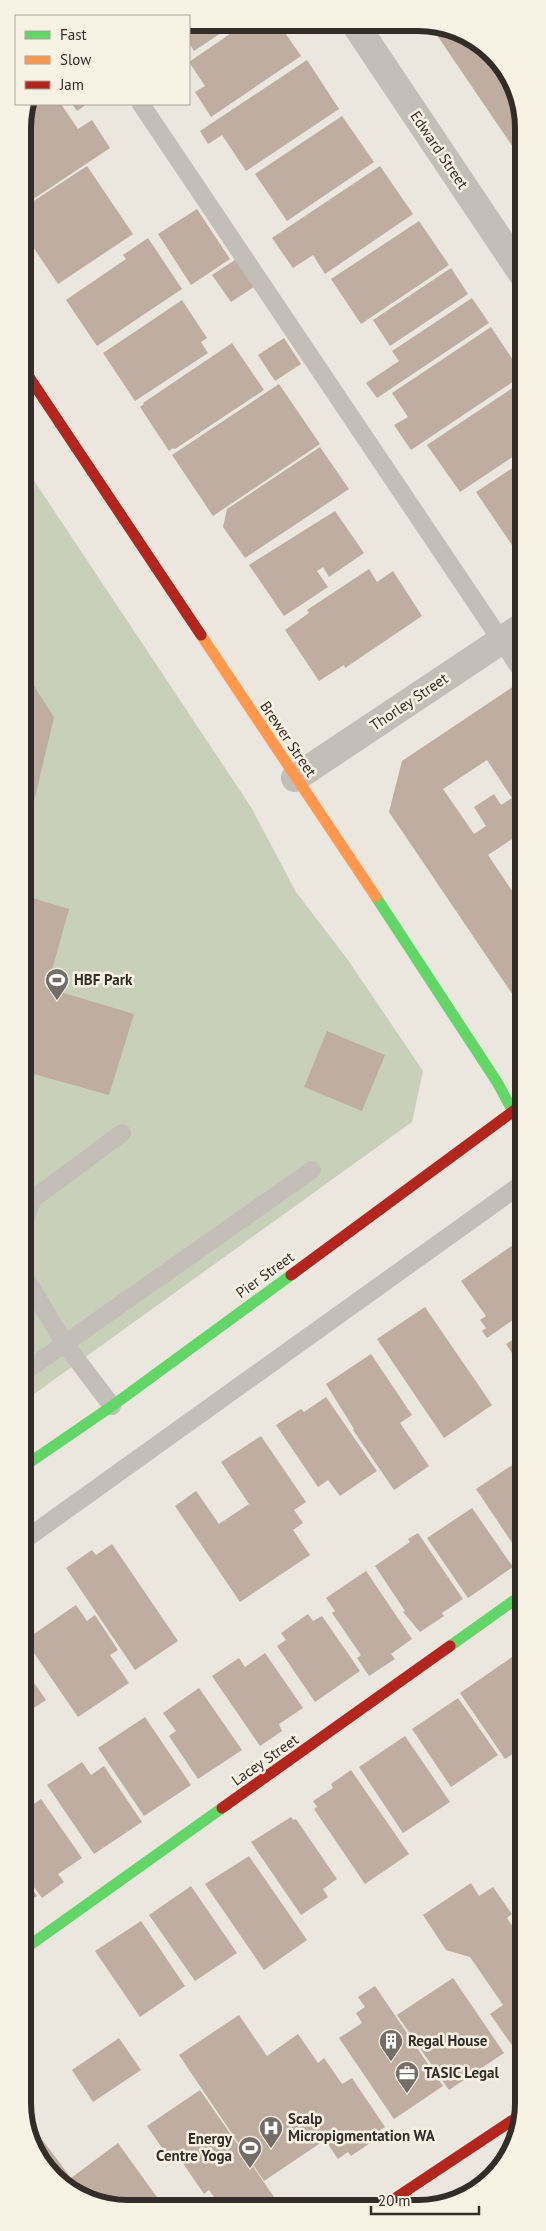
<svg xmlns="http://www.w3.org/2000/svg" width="546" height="2231" font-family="'PT Sans',sans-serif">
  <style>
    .green { fill: #c9d0b9 }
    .building { fill: #beada0; fill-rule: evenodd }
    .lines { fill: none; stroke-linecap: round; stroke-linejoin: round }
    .lane { stroke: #c3beb8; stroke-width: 18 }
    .street { stroke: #c3beb8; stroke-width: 28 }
    .fast { stroke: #63d668; stroke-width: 11 }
    .slow { stroke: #ff974d; stroke-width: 11 }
    .jam { stroke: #b3261e; stroke-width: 11 }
    .labels { text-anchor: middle; stroke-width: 5; stroke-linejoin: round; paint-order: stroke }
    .street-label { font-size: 15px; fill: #342c27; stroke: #f8f2e5 }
    .poi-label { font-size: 15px; font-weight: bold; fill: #342c27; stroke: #f8f2e5; text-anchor: start }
    .rim { fill: none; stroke: #342c27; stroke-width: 6 }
  </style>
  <rect width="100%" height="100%" fill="#ebe7de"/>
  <path class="green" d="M23,464L251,807L296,892L348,960L423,1071L412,1122L23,1402Z"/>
  <path class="building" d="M189,23H236L194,51L189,43Z
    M246,23L279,24L301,56L211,117L195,92L205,86L189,62Z
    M430,25H439L497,58L523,114V149L517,153Z
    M307,60L339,109L246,171L222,135L208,144L200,131Z
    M27,104H61L78,129L92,120L110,148L23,206V121Z
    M72,104H87L77,111Z
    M342,116L374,162L287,221L255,174Z
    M87,166L133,234L58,284L29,241L26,243L23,238V208Z
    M380,166L413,214L325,274L313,255L293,268L272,238Z
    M197,209L230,259L191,285L158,234Z
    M419,221L449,265L361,324L331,279Z
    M148,238L182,289L97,346L66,300L126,259L123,255Z
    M241,256L260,283L231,302L212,275Z
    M451,268L468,294L390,346L373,320Z
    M472,298L489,323L377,398L366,383L399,361L392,351Z
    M182,300L207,338L201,342L208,353L135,401L103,353Z
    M491,327L523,375L411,450L394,425L408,417L392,393Z
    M284,338L301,364L275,381L258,355Z
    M232,343L264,390L175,449L173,448L169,451L140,407L144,404L143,403Z
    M523,381V450L460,492L427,445Z
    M279,384L320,444L213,516L172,455Z
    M320,447L349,489L245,558L223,527L227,509Z
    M523,461V547L516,551L476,492Z
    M335,511L364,553L329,577L323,567L317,571L328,587L284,616L249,565Z
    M369,569L377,582L393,571L422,616L345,668L344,665L319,681L285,630L309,613L307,610Z
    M23,669L54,717L24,844L23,843Z
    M520,682L523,685V832L488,855L523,907V1002L517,1001L389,812L402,761ZM487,760L512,798L501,805L494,794L474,807L486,826L474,834L443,789Z
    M23,895L69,909L47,988L134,1014L109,1095L23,1071Z
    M327,1031L385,1055L362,1111L304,1087Z
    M523,1238V1313L487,1338L482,1331L486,1328L480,1320L486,1316L461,1281Z
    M425,1307L492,1405L444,1438L377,1339Z
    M523,1333V1370L506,1344Z
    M371,1354L412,1415L400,1423L429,1466L394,1490L353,1430L354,1429L326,1384Z
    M326,1397L377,1471L340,1496L328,1480L318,1487L276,1425L301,1409L304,1412Z
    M261,1436L306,1502L294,1510L303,1523L293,1530L310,1555L240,1602L175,1506L196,1491L219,1524L249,1504L221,1462Z
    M520,1460L523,1465V1559L476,1489Z
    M472,1508L513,1567L468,1598L427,1538Z
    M418,1533L463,1599L442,1613L444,1616L420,1632L403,1612L405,1611L375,1566L410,1542L408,1539Z
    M112,1544L178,1641L135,1670L66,1568L92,1550L96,1555Z
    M366,1571L412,1639L391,1654L395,1659L369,1676L357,1658L361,1655L332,1613L335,1611L326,1598Z
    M76,1605L87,1621L95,1615L118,1650L110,1655L129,1683L78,1717L25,1640Z
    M308,1614L313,1621L322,1616L360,1671L315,1702L277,1646L286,1640L281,1633Z
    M523,1651V1666L516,1656Z
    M265,1653L303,1708L279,1724L282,1731L260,1746L212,1676L239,1658L245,1667Z
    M512,1657L523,1673V1747L505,1759L460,1693Z
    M23,1667L46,1700L23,1715Z
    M199,1688L242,1750L198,1779L169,1736L176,1731L163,1713Z
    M458,1698L498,1755L451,1787L412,1729Z
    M145,1717L191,1785L144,1816L98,1748Z
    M405,1736L450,1802L403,1833L359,1767Z
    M82,1762L91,1775L104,1766L142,1822L94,1854L47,1785Z
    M351,1770L409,1854L365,1884L314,1809L317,1807L313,1801L333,1788L331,1784Z
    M41,1799L82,1858L58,1874L64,1882L42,1898L23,1872V1811Z
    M291,1817L293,1820L296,1819L337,1879L323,1889L328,1897L301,1915L251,1842Z
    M249,1856L307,1940L264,1970L205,1884Z
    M23,1876L37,1896L23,1905Z
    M471,1883L479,1896L493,1887L512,1914L507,1918L523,1942V2046L516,2051L490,2014L503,2005L470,1957L446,1950L423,1915Z
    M191,1886L237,1953L195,1981L149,1915Z
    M523,1893V1911L515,1899Z
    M141,1921L185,1986L140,2017L95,1951Z
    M453,1978L504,2053L449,2090L397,2015Z
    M375,1986L443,2086L394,2119L339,2038L362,2023L356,2013L365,2007L358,1997Z
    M239,2015L267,2056L298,2034L318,2063L324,2058L342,2084L352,2078L385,2127L376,2133L379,2137L351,2156L348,2152L338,2159L325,2140L264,2181L179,2055Z
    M119,2038L141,2070L93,2102L72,2070Z
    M200,2090L279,2204L275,2207H221L209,2190L204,2194L178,2156L171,2161L147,2126Z
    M32,2126L71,2178L118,2143L164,2207L107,2206L53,2177L29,2128Z"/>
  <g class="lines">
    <path class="lane" d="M141,104L523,673
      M23,1224L33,1199L122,1133
      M23,1274L65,1344L112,1406
      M23,1373L312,1170
      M23,1541L523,1183"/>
    <path class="street" d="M355,24L523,275
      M295,778L523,626"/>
    <path class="fast" d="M376,897L497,1082L523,1130
      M23,1467L112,1406L291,1275
      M450,1646L523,1594
      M23,1950L222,1808"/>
    <path class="slow" d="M201,635L376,897"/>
    <path class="jam" d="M23,368L201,635
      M291,1275L523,1104
      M222,1808L450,1646
      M382,2207L522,2114"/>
  </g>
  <defs>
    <g id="stadium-pin" transform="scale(1.25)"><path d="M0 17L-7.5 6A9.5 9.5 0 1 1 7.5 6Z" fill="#746d67" stroke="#f8f2e5"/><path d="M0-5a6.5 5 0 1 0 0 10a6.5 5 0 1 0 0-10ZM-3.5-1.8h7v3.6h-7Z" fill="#fff"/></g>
    <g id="building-pin" transform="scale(1.25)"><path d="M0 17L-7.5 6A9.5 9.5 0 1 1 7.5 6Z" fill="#746d67" stroke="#f8f2e5"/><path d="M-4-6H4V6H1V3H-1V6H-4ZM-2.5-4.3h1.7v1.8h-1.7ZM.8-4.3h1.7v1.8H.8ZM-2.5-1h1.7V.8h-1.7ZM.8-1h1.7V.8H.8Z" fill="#fff"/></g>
    <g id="office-pin" transform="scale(1.25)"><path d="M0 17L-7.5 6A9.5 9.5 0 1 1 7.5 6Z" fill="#746d67" stroke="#f8f2e5"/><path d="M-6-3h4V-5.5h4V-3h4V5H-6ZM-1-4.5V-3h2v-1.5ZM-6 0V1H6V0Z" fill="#fff"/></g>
    <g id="hospital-pin" transform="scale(1.25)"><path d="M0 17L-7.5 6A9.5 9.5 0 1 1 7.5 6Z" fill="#746d67" stroke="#f8f2e5"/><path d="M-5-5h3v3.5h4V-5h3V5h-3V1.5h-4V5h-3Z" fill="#fff"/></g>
  </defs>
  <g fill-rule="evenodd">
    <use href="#stadium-pin" x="57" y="980"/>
    <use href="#building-pin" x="391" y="2041"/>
    <use href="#office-pin" x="407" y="2073"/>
    <use href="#hospital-pin" x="271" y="2128"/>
    <use href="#stadium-pin" x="250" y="2148"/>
  </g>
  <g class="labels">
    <g class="street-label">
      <text transform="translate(439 150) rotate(56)" y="5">Edward Street</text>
      <text transform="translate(409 702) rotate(-34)" y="5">Thorley Street</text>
      <text transform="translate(288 739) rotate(56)" y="5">Brewer Street</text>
      <text transform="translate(265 1275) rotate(-36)" y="5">Pier Street</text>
      <text transform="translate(265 1760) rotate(-35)" y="5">Lacey Street</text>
    </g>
    <g class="poi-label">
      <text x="74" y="985">HBF Park</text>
      <text x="408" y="2046">Regal House</text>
      <text x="424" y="2078">TASIC Legal</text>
      <text x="288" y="2124">Scalp<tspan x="288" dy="17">Micropigmentation WA</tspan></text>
      <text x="232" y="2144" text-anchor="end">Energy<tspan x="232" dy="17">Centre Yoga</tspan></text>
    </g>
  </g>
  <path d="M0 0H546V2231H0ZM128 31H418A97 97 0 0 1 515 128V2103A97 97 0 0 1 418 2200H128A97 97 0 0 1 31 2103V128A97 97 0 0 1 128 31Z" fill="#f8f2e5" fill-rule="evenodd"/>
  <path class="rim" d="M128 31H418A97 97 0 0 1 515 128V2103A97 97 0 0 1 418 2200H128A97 97 0 0 1 31 2103V128A97 97 0 0 1 128 31Z"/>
  <rect x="15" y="15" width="175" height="90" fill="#f8f2e5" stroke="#aaa399"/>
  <rect x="25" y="31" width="25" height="8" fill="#63d668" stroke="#aaa399"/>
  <text x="60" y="40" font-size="15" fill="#342c27">Fast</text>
  <rect x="25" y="56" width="25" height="8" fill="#ff974d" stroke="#aaa399"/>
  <text x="60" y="65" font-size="15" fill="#342c27">Slow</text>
  <rect x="25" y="81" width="25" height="8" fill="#b3261e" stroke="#aaa399"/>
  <text x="60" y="90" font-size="15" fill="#342c27">Jam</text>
  <path d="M371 2206v8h108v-8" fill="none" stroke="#342c27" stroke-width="2.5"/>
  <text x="378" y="2206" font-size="15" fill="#342c27" stroke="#f8f2e5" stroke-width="4" paint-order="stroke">20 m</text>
</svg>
